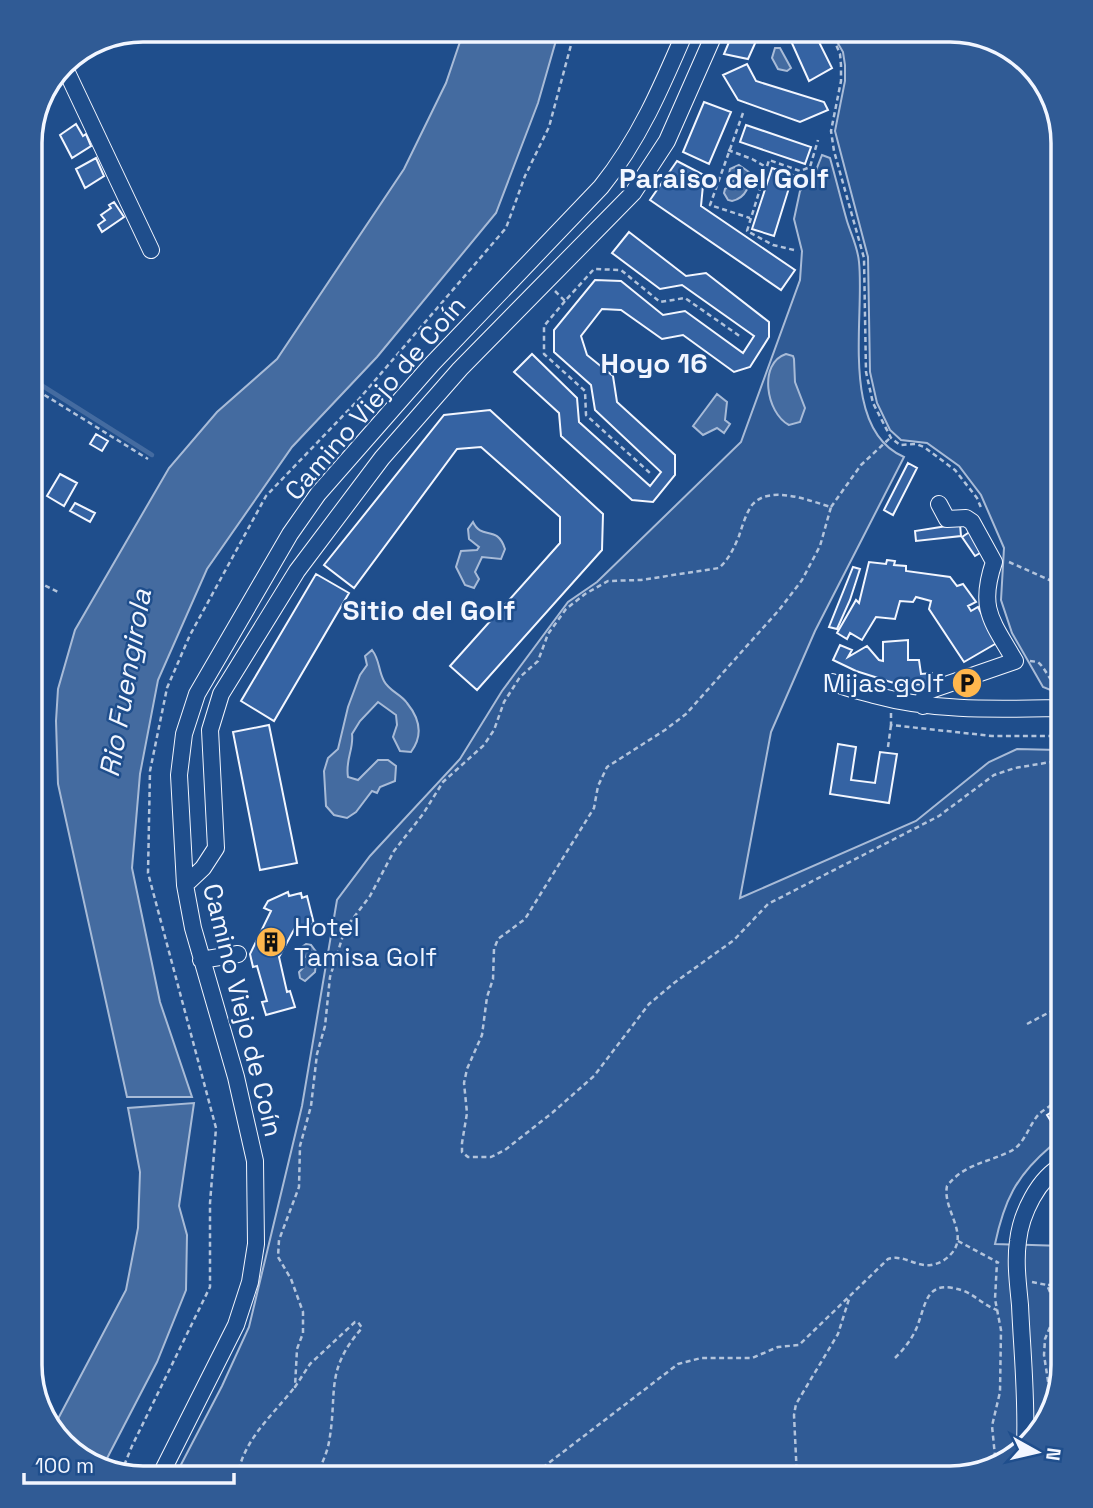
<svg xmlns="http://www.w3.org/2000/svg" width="1093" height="1508" font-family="'Space Grotesk',sans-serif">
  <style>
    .green { fill: #305b95; stroke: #a8bbd7; stroke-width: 2 }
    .water { fill: #446ba0; stroke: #a8bbd7; stroke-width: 2 }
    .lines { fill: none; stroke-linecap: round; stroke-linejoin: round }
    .stream { stroke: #446ba0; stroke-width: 4.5 }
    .building { fill: #3563a3; stroke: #f2f6ff; stroke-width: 2 }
    .minor-casing { stroke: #f2f6ff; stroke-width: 18 }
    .path { stroke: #b3c4dc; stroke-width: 2.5; stroke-dasharray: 5 3.5; stroke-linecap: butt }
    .minor { stroke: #1f4e8c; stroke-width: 16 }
    .labels { text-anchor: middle; stroke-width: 5; stroke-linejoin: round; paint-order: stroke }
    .street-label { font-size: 26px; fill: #f2f6ff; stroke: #1f4e8c }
    .poi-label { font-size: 26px; fill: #f2f6ff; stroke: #1f4e8c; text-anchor: end }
    .neighbourhood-label { font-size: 28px; font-weight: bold; fill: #f2f6ff; stroke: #1f4e8c }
    .water-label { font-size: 28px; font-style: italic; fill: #f2f6ff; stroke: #1f4e8c }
    .rim { fill: none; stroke: #f2f6ff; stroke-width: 3.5 }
  </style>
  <rect width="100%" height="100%" fill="#1f4e8c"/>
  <path class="green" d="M830,30H957L1007,45L1048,86L1063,143V695L1043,687L1012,633L1001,600L1004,548L981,495L959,466L927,443L901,440L890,430L877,403L870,372L868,257L835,131L845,81V65L843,52Z
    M822,155L830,158C836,179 841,200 847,221C851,234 858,248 859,262C865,317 839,429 904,457L815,631L771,732L740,898L916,821L989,762L1017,749L1058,750L1063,753V1015L1058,1070L1063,1109V1151L1062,1154L1050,1147C1016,1176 1004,1201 995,1244L1063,1246V1366L1048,1422L1007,1463L951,1478H174L222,1386L249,1327L302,1106L337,900L370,856L460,759L502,691L568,602L597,582L741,442L800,280L802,251L794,219L800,191L813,178Z"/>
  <path class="water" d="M464,30H559L538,103L496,213L377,357L292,447L207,569L158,680L140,774L132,868L160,1002L192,1097H127L58,784L56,721L58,689L75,630L169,468L217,412L277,359L404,169L446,83Z
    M775,48H780L791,68L787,71L778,69L772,58Z
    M739,165L749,172C751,185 746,198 732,201L728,200L724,193L725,189L732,185L733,181L729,174L730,169Z
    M786,354L793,356L794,359L795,382L805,408L800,422L789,425C766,413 758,363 786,354Z
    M717,394L727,402L725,420L730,424L724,433L717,428L703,435L693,426Z
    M473,522C482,541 497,524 505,549L501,559L482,557L475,572L479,579L474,588L465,585L456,567L461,551L477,550L479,547L469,539L468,529Z
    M372,650C380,660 378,670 384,681C389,691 401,694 407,703C420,719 423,736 411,752L400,751L393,737L397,725L396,715L378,702L360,721L352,734C354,749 345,760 348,777L358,780L378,760H388L396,766L395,781L380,787L377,793L372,791L356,812L347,818L334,815L326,806L324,771L328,758L338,749L348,707L360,675L367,665L365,656Z
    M306,944L311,945L317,953L315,972L305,981L300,978L299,972L304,967L300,963L301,959L305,957L302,947Z
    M194,1103L179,1206L187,1235L186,1290L157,1362L102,1468L86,1463L54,1431L59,1417L126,1290L138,1228L140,1172L128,1108Z"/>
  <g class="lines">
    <path class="stream" d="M30,378L152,455"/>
  </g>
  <path class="building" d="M734,30H761L748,59L724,54Z
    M786,30H813L832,68L809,81Z
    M747,64L756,81L824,102L828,110L800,122L738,100L723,75Z
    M704,102L731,112L709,164L683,152Z
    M76,124L83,136L86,134L91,146L72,158L60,135Z
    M746,125L811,147L805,164L740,142Z
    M33,128L40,139L30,146V135Z
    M96,158L104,176L85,188L76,169Z
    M677,161L704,175L701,206L795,270L781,290L650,200Z
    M772,168L793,175L774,236L752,229Z
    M114,202L124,217L102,232L98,225L105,220L101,215L111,208L109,205Z
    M629,232L686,276L706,273L769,322V337L750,367L734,372L683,335L662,339L621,310L602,309L581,336L587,355L613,376L617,402L675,455V475L653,502L632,500L561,436L559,413L514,372L532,354L577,398L579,422L650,486L661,472L595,410L591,385L554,352V330L595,280L621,281L663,315L685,311L743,353L754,336L682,285L660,289L612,253Z
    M490,410L603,514L602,550L477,690L450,666L560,543V517L481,447L457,449L354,588L324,565L444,415Z
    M96,434L108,441L102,451L90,444Z
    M908,463L917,468L893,515L884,510Z
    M60,474L77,483L64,506L47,496Z
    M75,503L95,513L90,522L70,511Z
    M960,524L961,536L916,541L915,531Z
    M971,531L985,550L975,556L962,537Z
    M887,560L895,561L894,565L906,566V571L950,577L957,586L963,584L976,602L968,606L971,611L978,607L995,639V644L964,662L929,609L931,601L916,597L913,602L900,601L895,619L876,617L862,640L850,633L847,639L837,633L856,600L859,603L869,562L886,564Z
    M853,567L860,569L850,600L837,629L829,627Z
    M316,574L349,593L274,721L241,701Z
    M908,640V660H919L921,674L932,673V684L900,685L856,671L833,660L840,645L852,650L848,657L867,646L879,660L883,661V642Z
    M269,725L297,863L260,870L233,732Z
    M838,744L856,747L851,780L875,783L880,752L897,754L889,803L830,794Z
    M288,892L289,896L301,893L302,898L307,896L314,924L295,928L279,957L287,992L290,991L295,1007L266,1015L262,1002L267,1001L257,966L253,967L250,954L271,911L264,908L268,901Z
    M1058,1108L1063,1116V1124L1056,1129L1047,1115Z"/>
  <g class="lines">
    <g class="minor-casing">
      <path id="minor" d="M64,66L151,250
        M832,682C845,688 859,691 874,695C936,712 999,709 1063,708
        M923,706L924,697L928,691L1015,661C992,621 978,609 994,562L972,522L966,518L947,519L939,504
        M185,885L203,868L216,848L210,730L221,694L297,571L382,458L460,369L633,193L667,141L716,30
        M201,960L238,954
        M1025,1444C1027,1398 1022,1351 1020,1305C1018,1284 1015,1262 1018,1241C1021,1214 1038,1178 1063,1165
        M159,1478L236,1325L250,1282L256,1244L255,1161L236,1077L193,928L185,885L179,775L184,734L197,694L290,534L318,494L432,364L601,187C639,140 662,86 686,30"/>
    </g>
    <path class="path" d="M830,30L840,54L841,65V81L831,131L834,151L864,258L866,372L873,403L891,438L900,445L916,444L924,447L955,470L977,498L982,510
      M743,113L710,205L750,218
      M728,150L752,159L766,167
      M794,250L773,245L747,231L769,160L800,171L810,167L818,140
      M555,291L565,301L594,269L621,270L660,302L685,298L741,337
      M565,301L544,326V354L585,391L586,415L650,473
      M30,386L148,459
      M831,507L861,465L890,438
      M1009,562L1063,586
      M30,578L58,592
      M1030,661L1038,662C1048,671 1049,684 1063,687
      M891,713V725L992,736H1051L1063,739
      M1051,736L1056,724
      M888,747L891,725
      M1027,1024L1063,1005
      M958,1241L999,1263
      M1032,1282L1047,1285
      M895,1358C904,1349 912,1339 917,1327C927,1301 926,1278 964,1291C976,1296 985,1306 997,1310
      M1052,1407L1044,1355L1045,1339L1055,1315L1056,1306L1047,1285L1063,1284
      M996,1466L992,1426L1000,1392L1001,1330L995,1299L997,1262
      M121,1473L132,1446L210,1287V1203L216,1128L148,873L150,771L167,688L190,635L266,496L359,399L506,228L525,176L549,127L575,30
      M237,1478C243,1440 271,1417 294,1388
      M316,1478C320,1467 327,1454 329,1442C338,1393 324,1371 362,1328L358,1322H355L310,1364L295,1387L297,1349L303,1333V1312L291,1279L278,1257L279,1240L299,1187L300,1146L311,1106L317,1054L325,1026L330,977L345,929L370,896L394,851L423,814L443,782L484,745L494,730L504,702L520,677L538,661L548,634L566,609L585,594L608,581L641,580L719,568C729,559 734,548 739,536C742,527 746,513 752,505C770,484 810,501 831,507L820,546L802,580L779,610L686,714L665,730L607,767L598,786L594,808L525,919L498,939L494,949L493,979L487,997L482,1035L467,1069L464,1083L467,1113L462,1143V1152L468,1157H491L505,1150L552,1113L594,1076L649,1004L674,983L734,940L768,904L939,816L994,775L1015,768L1063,760
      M529,1478L678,1364L701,1358H752L778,1347L799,1345L888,1259C904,1254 915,1267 931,1265C938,1264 946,1260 951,1254C970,1234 942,1209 947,1186C964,1164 986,1163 1009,1152C1025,1145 1028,1126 1039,1114C1044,1109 1052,1106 1055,1100C1063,1084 1061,1063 1063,1045
      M797,1478L794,1415L796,1404L838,1334L849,1299"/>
    <use href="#minor" class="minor"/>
  </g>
  <defs>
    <g id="parking-disc" transform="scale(1.575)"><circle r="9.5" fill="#ffb74d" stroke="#1f4e8c"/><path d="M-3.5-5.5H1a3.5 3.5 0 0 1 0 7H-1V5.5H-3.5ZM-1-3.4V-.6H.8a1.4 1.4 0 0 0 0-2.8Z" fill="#111"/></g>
    <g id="building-disc" transform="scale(1.575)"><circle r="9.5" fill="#ffb74d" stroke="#1f4e8c"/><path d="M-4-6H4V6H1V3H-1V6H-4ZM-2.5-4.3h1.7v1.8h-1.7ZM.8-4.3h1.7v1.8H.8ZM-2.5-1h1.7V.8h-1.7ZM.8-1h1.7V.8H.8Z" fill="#111"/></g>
  </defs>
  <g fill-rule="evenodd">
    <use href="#parking-disc" x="967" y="683"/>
    <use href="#building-disc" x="271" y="942"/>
  </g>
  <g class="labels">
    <g class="street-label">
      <text transform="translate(375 398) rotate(-49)" y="9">Camino Viejo de Coín</text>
      <text transform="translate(243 1010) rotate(76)" y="9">Camino Viejo de Coín</text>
    </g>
    <g class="poi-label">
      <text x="944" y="692">Mijas golf</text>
      <text x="294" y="936" text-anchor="start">Hotel<tspan x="294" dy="30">Tamisa Golf</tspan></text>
    </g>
    <g class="neighbourhood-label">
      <text x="724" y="188">Paraiso del Golf</text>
      <text x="654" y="373">Hoyo 16</text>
      <text x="429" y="620">Sitio del Golf</text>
    </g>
    <g class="water-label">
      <text transform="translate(125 683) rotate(-80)" y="10">Rio Fuengirola</text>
    </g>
  </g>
  <path d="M0 0H1093V1508H0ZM143 42H950A101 101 0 0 1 1051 143V1365A101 101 0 0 1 950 1466H143A101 101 0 0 1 42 1365V143A101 101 0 0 1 143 42Z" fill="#305b95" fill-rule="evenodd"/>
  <path class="rim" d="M143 42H950A101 101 0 0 1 1051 143V1365A101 101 0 0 1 950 1466H143A101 101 0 0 1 42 1365V143A101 101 0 0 1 143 42Z"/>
  <g transform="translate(1037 1452) rotate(98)" stroke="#1f4e8c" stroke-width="5" paint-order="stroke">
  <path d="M0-5L12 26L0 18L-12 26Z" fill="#f2f6ff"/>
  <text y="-10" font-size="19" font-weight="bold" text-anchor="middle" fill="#f2f6ff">N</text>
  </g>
  <path d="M24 1473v10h210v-10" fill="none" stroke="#f2f6ff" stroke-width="3.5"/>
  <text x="35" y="1473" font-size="21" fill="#f2f6ff" stroke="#1f4e8c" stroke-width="5" paint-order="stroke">100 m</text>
</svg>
